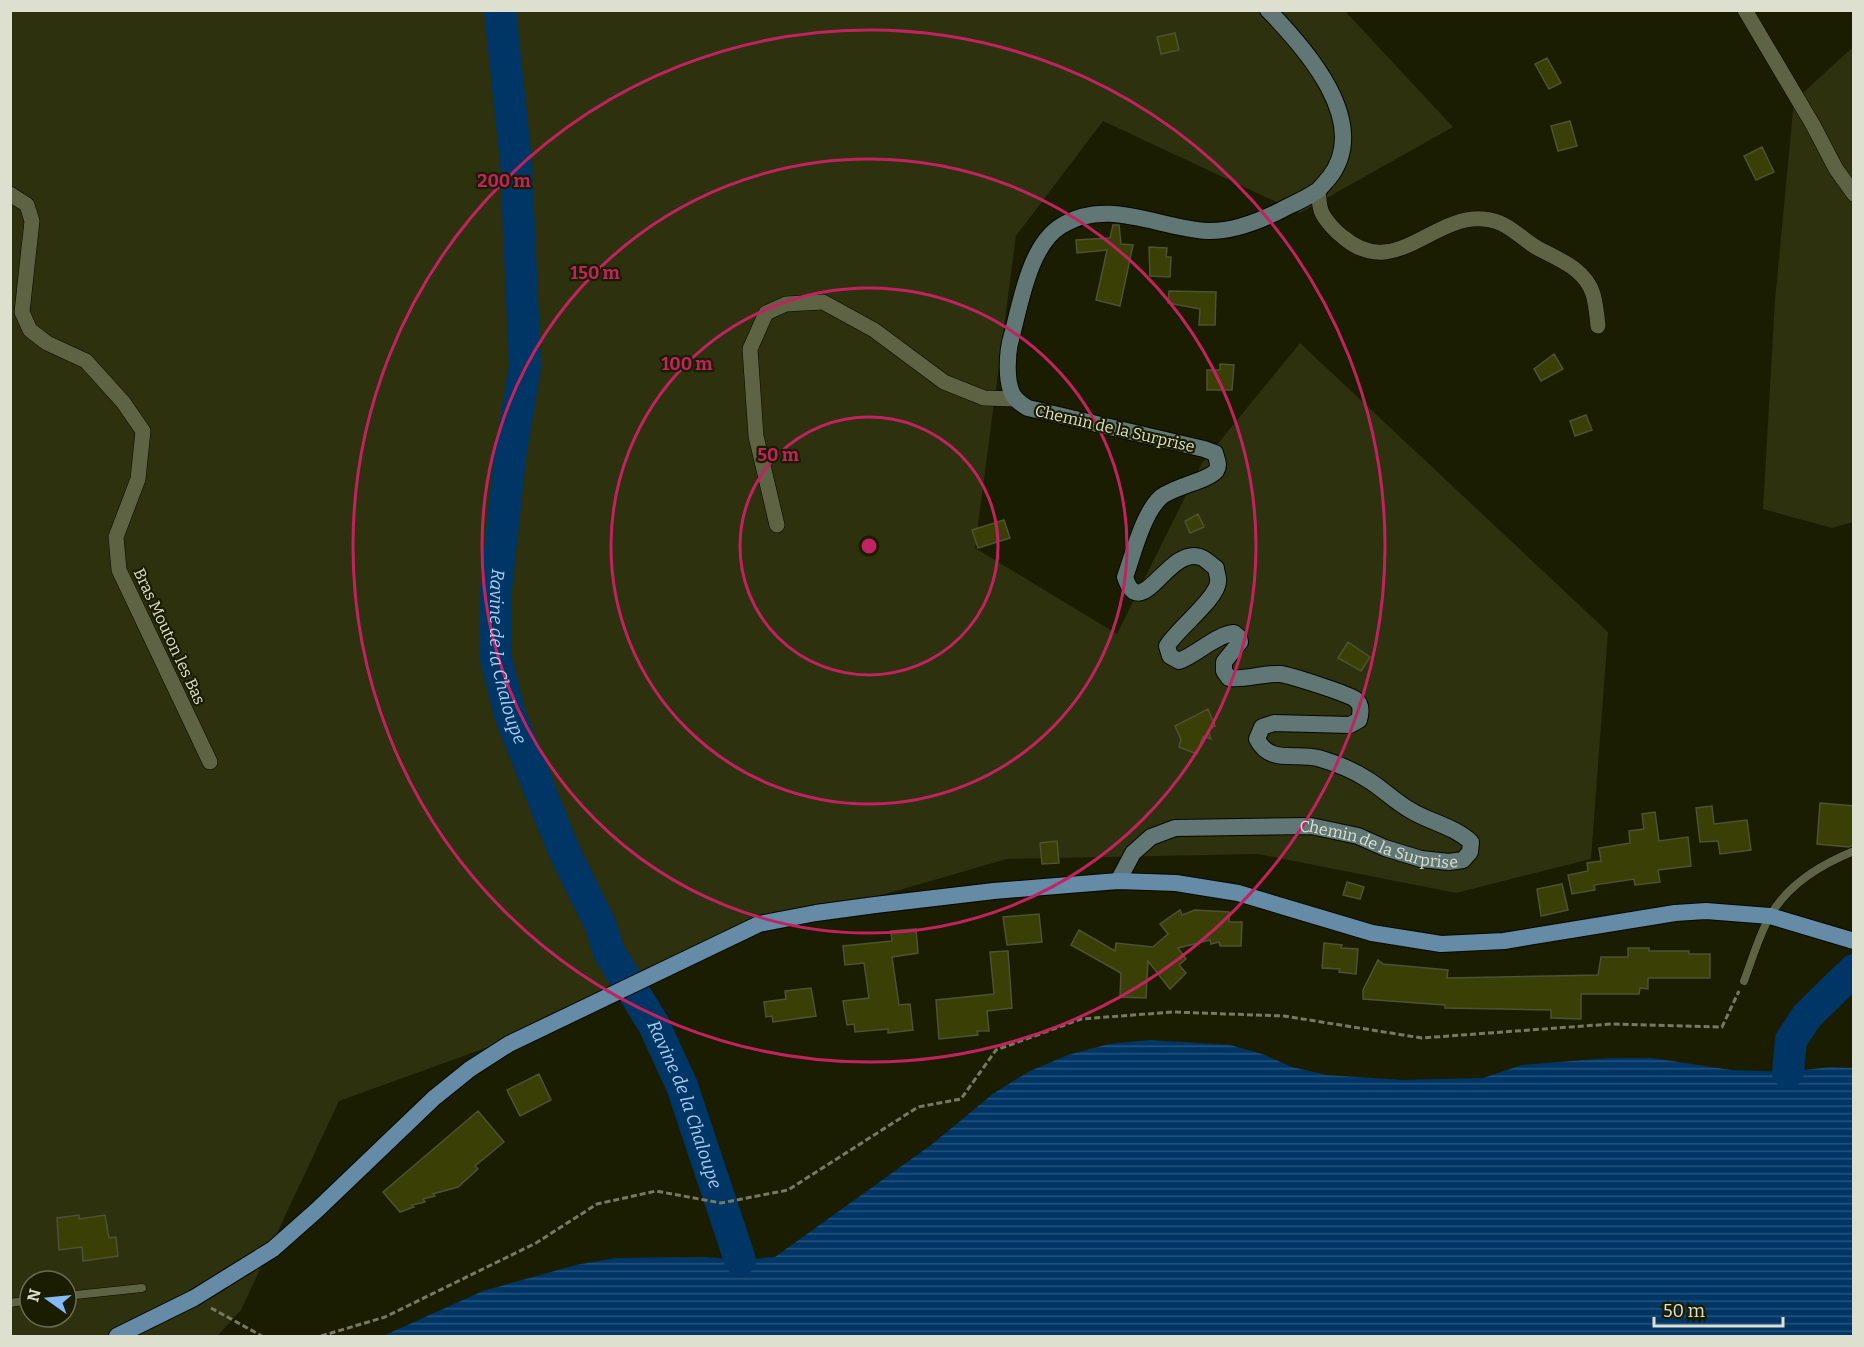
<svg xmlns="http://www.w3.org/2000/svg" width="1864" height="1347" font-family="Bitter,serif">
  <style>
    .green { fill: #2d310d; fill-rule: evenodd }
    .water { fill: url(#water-rules) }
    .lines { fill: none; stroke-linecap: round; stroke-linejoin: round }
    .river { stroke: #003666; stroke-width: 32 }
    .building { fill: #3a3f06; stroke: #4e5234; stroke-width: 1.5 }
    .service-casing { stroke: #060700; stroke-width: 9 }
    .minor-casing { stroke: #060700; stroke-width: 16 }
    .secondary-casing { stroke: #060700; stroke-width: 18 }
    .primary-casing { stroke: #060700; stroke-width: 18 }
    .path { stroke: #777a63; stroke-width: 3; stroke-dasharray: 6 3; stroke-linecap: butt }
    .service { stroke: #5e6343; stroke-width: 8 }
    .minor { stroke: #5e6343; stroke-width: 15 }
    .secondary { stroke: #617775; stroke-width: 16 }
    .primary { stroke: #658ba7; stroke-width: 16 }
    .ring { fill: none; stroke: #c32261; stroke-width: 3 }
    .labels { text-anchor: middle; stroke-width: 4.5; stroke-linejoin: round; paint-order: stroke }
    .street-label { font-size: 16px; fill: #dde0cf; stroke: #1b1d01 }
    .water-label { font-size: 18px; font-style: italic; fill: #acccf0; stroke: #1b1d01 }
    .centre { fill: #c32261; stroke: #1b1d01; stroke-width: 3 }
    .ring-label { font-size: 18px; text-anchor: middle; font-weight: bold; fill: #c32261; stroke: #1b1d01; stroke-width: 4.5; stroke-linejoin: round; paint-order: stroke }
  </style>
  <defs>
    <pattern id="water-rules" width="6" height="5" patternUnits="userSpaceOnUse" patternTransform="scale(1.5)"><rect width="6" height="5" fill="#003666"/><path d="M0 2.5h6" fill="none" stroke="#25537b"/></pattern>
  </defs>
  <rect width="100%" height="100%" fill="#1b1d01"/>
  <path class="green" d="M10,11H1345L1453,127L1300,213L1103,121L1016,236L975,548L1117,634L1202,463L1300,343L1608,632L1591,859L1456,893L1258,854L1007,859L757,931L483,1049L339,1101L241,1310L217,1336H11ZM30,1281H66V1317H30Z
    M1853,47V522L1832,528L1763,509L1775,300L1794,101Z"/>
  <path class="water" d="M1150,1040L1230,1045L1262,1054L1292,1067L1326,1075L1403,1080L1483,1078L1522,1065L1610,1058H1652L1731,1070L1788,1072L1830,1067L1853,1068V1336H383L483,1291L576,1265L615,1258L705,1257L740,1260L775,1257L931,1145L994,1093L1030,1071L1068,1055L1109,1044Z"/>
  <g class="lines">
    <g class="river">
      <path id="s1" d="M500,10L516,162L525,366L510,458L496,589V659L510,715L564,851L600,924L609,952L654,1025L682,1086L740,1260"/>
      <path d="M1788,1072L1791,1040L1807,1016L1854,970"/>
    </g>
  </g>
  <path class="building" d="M1175,33L1179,50L1161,54L1157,37Z
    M1547,58L1561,83L1549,89L1535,64Z
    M1570,121L1577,146L1558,151L1551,126Z
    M1762,147L1774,172L1756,180L1744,156Z
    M1113,225H1119L1121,244L1133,245L1120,306L1096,300L1107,250L1077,253L1076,240L1110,238Z
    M1149,247L1167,248L1166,257H1171L1170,277L1150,276Z
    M1169,291L1216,292L1215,325H1199L1200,309L1168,303Z
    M1554,354L1563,369L1541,381L1534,369Z
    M1220,364L1234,365L1232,390H1207V370H1220Z
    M1586,415L1592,430L1575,436L1570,421Z
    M1198,514L1204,527L1190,533L1185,521Z
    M1004,520L1010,538L978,548L972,530Z
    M1348,642L1370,657L1361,671L1338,658Z
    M1208,709L1215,726L1208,730L1211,739L1203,736L1197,754L1179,747L1181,739L1175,726Z
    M1820,803L1854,806V845L1849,847L1817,844Z
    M1712,806L1714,824L1747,820L1751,850L1720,854L1718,841L1700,842L1696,808Z
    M1655,812L1659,841L1688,837L1691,866L1658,870L1660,882L1635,885L1634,879L1594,885L1595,890L1572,894L1568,875L1588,871L1587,863L1601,861L1599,848L1630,843L1629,831L1644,829L1642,814Z
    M1057,841L1059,863L1042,864L1040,843Z
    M1347,882L1364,887L1360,899L1343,895Z
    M1562,884L1568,910L1541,916L1537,889Z
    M1180,910L1182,915L1195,910L1229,912V922H1242L1241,946H1220L1219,942L1211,944L1210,940L1178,948L1186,959L1179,965L1186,973L1170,989L1148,961L1146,998L1120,997L1121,973L1071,945L1079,930L1115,951L1116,943L1153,947L1168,934L1160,924Z
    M1039,914L1042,942L1007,945L1003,917Z
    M916,929L918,953L892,957L899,1005L910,1004L913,1030L888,1033V1029L855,1032L854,1024L847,1025L843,1001L869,998L864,963L845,965L843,946L892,941L891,931Z
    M1324,943L1342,945L1341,948L1358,949L1356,974L1339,972L1340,969L1322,968Z
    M1628,948H1649V951H1689V954H1710V978H1648V989L1640,988L1639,994H1581V1019L1551,1018V1010L1445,1008V1005L1363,999V990L1378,960L1383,964L1448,970L1447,978L1598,975L1601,957H1628Z
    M1008,951L1012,1008L987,1011L989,1031H977L978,1035L939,1039L936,1000L994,994L990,952Z
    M811,988L816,1016L773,1022L772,1016L766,1017L764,1002L786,999L785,991Z
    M539,1074L551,1100L520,1116L507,1090Z
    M478,1111L504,1142L475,1166L478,1169L458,1187L433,1194L435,1196L423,1199L425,1202L412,1205L414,1207L400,1212L383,1192Z
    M79,1215V1219L105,1215L109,1238L116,1237L118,1256L83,1261L82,1247L59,1250L57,1218Z"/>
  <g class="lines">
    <g class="service-casing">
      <path id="service" d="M1744,981C1752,960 1759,935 1770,916C1788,884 1822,864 1854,851
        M66,1296L142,1288
        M10,1303L30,1300"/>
    </g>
    <g class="minor-casing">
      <path id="minor" d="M1745,10L1813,125L1836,169L1854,194
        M1318,191C1319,197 1319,207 1322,213C1326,221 1336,232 1343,237C1394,281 1432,215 1483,219C1511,221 1521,241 1543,251C1563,261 1586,271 1593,294C1596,304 1597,316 1598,326
        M10,194L27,205L32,221L22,312L30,330L47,343L86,361L123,402L143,431L138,479L116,537L119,570L210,762
        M777,525L756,436L750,349L766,313L786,304L823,302L874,330L944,382L984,398L1015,399"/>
    </g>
    <g class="secondary-casing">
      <g id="secondary">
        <path id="s2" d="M1118,881L1133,853L1151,837L1175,828L1311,826L1358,836L1385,848L1421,859L1449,862L1463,860L1470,852L1471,842C1454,826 1429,822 1410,810C1394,801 1381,787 1365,778C1351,769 1335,763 1318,758C1295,752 1270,765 1257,739L1262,727L1274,723L1350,725L1359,720C1361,713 1362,704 1355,699C1348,694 1290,675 1280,674C1263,673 1246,680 1229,678L1224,671V662L1240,642L1239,637L1234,633C1217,634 1196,655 1179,661L1170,656L1167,646C1177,629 1217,599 1218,582C1219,578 1216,572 1216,568C1211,565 1205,558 1200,557C1168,546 1141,625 1125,577C1133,555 1143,513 1161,497C1175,486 1207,481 1216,471C1220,465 1217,460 1215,453L1204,449L1028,408C1024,406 1020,403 1017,400C1004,388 1007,351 1012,335C1021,301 1030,245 1061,226C1107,197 1158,228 1207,231C1234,232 1265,219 1289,206C1298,202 1308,197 1317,191C1321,188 1325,182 1329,178C1372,123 1306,49 1268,10"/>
      </g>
    </g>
    <g class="primary-casing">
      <path id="primary" d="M117,1336L194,1298L273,1249L317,1210L434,1098L470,1069L509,1044L759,924L816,913L875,905L994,891L1118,881L1176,883L1238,893L1372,933L1441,944L1504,941L1675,913L1706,911L1770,916L1854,941"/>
    </g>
    <path class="path" d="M211,1308L262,1336
      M321,1336L385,1317L536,1243L597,1204L656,1191L721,1203L788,1190L918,1107L961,1099L996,1050L1081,1019L1173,1012L1284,1016L1422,1038L1611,1024L1722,1027L1739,991"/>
    <use href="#service" class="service"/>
    <use href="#minor" class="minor"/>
    <use href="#secondary" class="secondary"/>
    <use href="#primary" class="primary"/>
  </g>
  <g class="ring">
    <circle cx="869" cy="546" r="129"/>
    <circle cx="869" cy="546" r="258"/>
    <circle cx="869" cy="546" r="387"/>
    <circle cx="869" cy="546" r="516"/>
  </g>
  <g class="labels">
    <g class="street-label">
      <text transform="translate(1115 428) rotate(13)" y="6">Chemin de la Surprise</text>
      <text transform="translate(170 636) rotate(65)" y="6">Bras Mouton les Bas</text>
      <text dy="6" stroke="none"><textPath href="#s2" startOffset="288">Chemin de la Surprise</textPath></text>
    </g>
    <g class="water-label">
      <text dy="6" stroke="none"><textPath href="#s1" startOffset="651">Ravine de la Chaloupe</textPath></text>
      <text dy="6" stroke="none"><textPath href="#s1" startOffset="1138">Ravine de la Chaloupe</textPath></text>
    </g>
  </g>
  <circle cx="869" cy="546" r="9" class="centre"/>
  <g class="ring-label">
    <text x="504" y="187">200 m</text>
    <text x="595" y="279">150 m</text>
    <text x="687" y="370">100 m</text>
    <text x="778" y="461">50 m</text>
  </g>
  <rect width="1864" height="1347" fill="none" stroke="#dde0cf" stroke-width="24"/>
  <g transform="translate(48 1299) rotate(285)"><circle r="28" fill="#1b1d01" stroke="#696b53" stroke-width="1.5"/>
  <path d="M0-4.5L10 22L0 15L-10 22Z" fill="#84bcfb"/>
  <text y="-9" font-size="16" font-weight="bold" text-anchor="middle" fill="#dde0cf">N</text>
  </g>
  <path d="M1654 1317v9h129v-9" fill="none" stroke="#dde0cf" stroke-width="3"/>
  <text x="1663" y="1317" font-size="18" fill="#dde0cf" stroke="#1b1d01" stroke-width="4.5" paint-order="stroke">50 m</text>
</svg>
